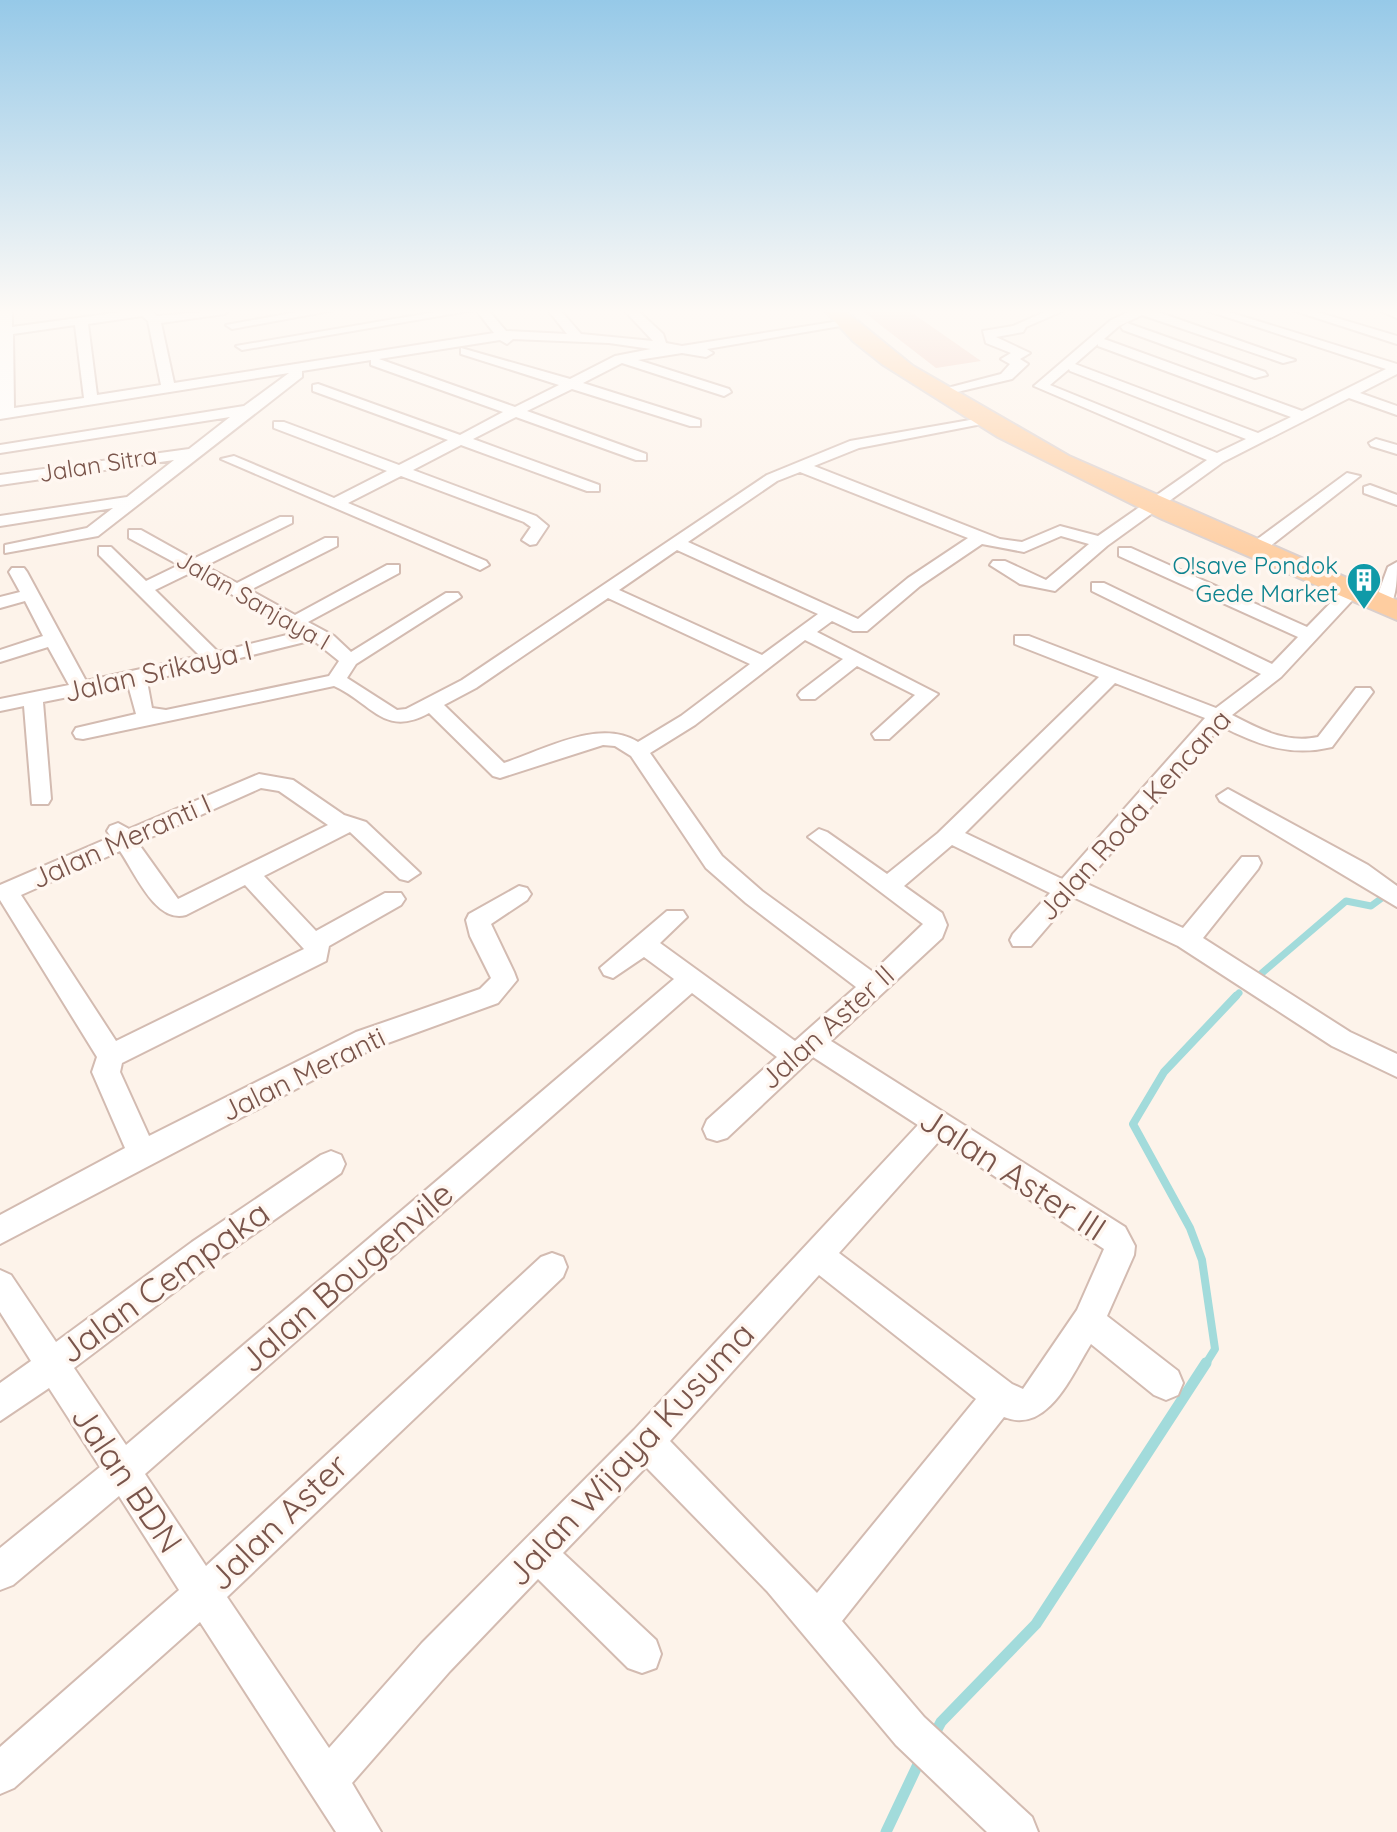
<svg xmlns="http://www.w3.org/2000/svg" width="1397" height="1832" font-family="Quicksand,sans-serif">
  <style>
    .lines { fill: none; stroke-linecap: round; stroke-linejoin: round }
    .stream-far2 { stroke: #a2dbdb; stroke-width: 7 }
    .stream-far1 { stroke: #a2dbdb; stroke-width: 8 }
    .stream { stroke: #a2dbdb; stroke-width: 11 }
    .building { fill: #f4cdc0 }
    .minor-casing { stroke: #d3bbb1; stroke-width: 4 }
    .primary-casing { stroke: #dacfcd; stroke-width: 4 }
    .minor { fill: #fff; fill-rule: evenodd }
    .primary { fill: #fecda0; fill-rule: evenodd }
    .labels { text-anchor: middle; stroke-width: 7; stroke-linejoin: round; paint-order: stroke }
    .far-street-label { font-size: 24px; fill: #7a554b; stroke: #fff7f1 }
    .far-culture-label { font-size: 24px; fill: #0d838f; stroke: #fff7f1; text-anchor: end }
    .street-label { font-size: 28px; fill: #7a554b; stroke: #fff7f1 }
    .near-street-label { font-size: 34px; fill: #7a554b; stroke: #fff7f1 }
  </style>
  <rect width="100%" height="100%" fill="#fdf3ea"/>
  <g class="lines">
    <path class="stream-far2" d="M1255,979L1346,901L1371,906L1397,887
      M1234,998L1239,993"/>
    <path class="stream-far1" d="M1205,1365L1215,1349L1202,1260L1190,1228L1133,1124L1164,1072L1236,996"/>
    <path class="stream" d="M933,1737L941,1722L1036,1624L1206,1363
      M886,1832L921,1758"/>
  </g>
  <path class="building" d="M861,310H908L981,361L936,368Z"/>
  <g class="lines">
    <g class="minor-casing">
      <path id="minor" d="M0,310H12V327L136,310H150L157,316L230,310L224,314L161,323L174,383L494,333L476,310H488L506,331L567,334L548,310H560L581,334L653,341L624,310H637L663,334L666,343L682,346L846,320L852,324L707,349L713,353L706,357L682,353L638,360L729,389L731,392L724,396L622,363L583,383L700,420V426H690L572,389L527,411L646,454V460H636L516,417L473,439L599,485V491H587L461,445L413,470L536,516L548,526L536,544L530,545L522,540L531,527L524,522L401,476L348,503L486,561L489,565L480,570L221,459L234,456L334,498L387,471L274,428V422H284L399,465L448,440L313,391V385L318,384L460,435L503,412L371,365V360L302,371V377L98,536L5,553V545L87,528L113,508L0,526V516L127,497L174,460L0,485V475L189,449L230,417L0,453V445L244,406L289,373L0,419ZM142,316L148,321L161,385L97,395L88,324ZM75,325L84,398L14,408L13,334ZM513,339L609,343L651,349L615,356L570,379L461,348V354L559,385L515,407L379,359L500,340L507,344Z
        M308,310H335L232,329L226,325Z
        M447,310H474L242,350L236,346Z
        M1049,310H1065L1026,327L1023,332L996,337L1030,353L1020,359L1028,364L1012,379L936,397V391L1001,374L1010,364L1001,359L1011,353L986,343L983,331L1013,326Z
        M1133,310H1152L1295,360L1283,363L1142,315L1119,326L1104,339L1302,411L1386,369L1205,310H1222L1397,364V374L1360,393L1397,406V415L1349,398L1223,462L1107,546L1055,591L1020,584L990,565L993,561H1005L1046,580L1089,544L1061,536L1024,552L982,544L920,586L867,631H853L832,621L817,632L938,694L889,739H875L872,734L915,695L857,666L815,699H801L798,695L801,691L843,659L805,640L695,725L650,753L722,856L762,891L873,972L923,924L808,837L819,829L827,832L887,874L938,833L1099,677L1015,644V636H1029L1216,708L1261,674L1092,591V583H1104L1272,664L1298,637L1119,556V548H1131L1307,627L1346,587H1358L1361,591L1281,677L1232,715C1259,729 1286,744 1318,737L1356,688H1370L1373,692L1332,747C1291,757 1258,745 1221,726L1085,883L1183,928L1242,857H1258L1261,863L1258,869L1203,938L1350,1032L1397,1054V1077L1332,1046L1178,946L1073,897L1031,946H1013L1010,940L1013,934L1050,893L952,845L904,886L942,913L947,925L942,938L831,1041L1125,1227L1135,1246L1134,1255L1107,1316L1178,1371L1183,1383L1178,1395L1166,1400L1154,1395L1091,1344C1072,1374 1048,1435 1004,1417L842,1621L924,1717L1032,1817L1038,1832H987L896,1745L767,1591L646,1467L563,1553L656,1640L661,1654L656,1668L642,1673L628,1668L538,1579L450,1671L352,1783L381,1832H336L200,1622L14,1788L0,1794V1747L179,1590L119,1496L13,1585L0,1590V1548L100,1467L49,1388L0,1421V1383L31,1361L0,1312V1270L11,1275L56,1342L192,1242L321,1155L331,1151L341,1155L345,1164L341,1173L214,1262L74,1368L126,1445L674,979L644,957L613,978L604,975L600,968L667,911H683L687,917L660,943L795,1041L856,987L746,903L706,868L631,756L615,746L603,745L500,778L493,776L429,713C384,738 372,703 334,686L83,739L76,738L73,733L76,728L136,714L128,685L43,702L51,799L48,804H32L24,706L0,711V699L69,685L48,647L0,662V650L43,636L25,601L0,608V597L20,592L9,572L12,568H24L27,572L86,681L200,656L99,555V547H111L146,581L179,565L129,538V530H141L193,559L280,517H292V523L205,566L237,583L325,538H337V546L250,590L295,615L387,565H399V573L308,622L334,636L351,652L446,593H458L461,597L356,664L347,678L397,710L406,709L462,680L767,475L850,441L987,417V423L859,448L814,466L1000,539L1022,542L1060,526L1098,536L1207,460L1034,386L1111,320ZM1098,344V346L1291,417L1258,433L1075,364ZM1069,369L1070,371L1246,439L1217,453L1050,385ZM800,472L968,538L908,578L858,619L688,542L777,481ZM677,550L818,614L762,655L619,590ZM192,572L299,632L218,652L155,590ZM608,598L750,664L681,716L638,742C599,718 544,750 504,763L444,705L476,688ZM313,640L339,661L329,676L166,710L152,708L147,681ZM1115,683L1205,718L1062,879L965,833ZM692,993L777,1057L707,1120L703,1129L707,1138L717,1141L727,1138L813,1057L918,1125L634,1430L422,1643L329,1748L227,1597L563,1277L567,1267L563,1257L552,1253L541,1257L206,1566L145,1474ZM940,1140L1104,1249L1077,1310L1023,1389L1012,1384L839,1253ZM819,1275L976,1399L817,1593L670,1441Z
        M1292,310H1310L1397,336V344Z
        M1378,310H1397V318Z
        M1127,323L1265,372L1267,375L1255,378L1123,330L1121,327Z
        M1376,439L1397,445V454L1371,446L1369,443Z
        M1347,473L1360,476L1260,554H1248V546Z
        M1370,485L1397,495V505L1364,493V487Z
        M1397,562C1397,579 1397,594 1389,609H1377L1374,605L1388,567Z
        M259,774L293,780L344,815L366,822L420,873L408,881L400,879L350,832L264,876L316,931L385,893H401L405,899L401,905L329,946L326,961L122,1063L120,1072L149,1136L356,1032L480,989L491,978L470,936L466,920L469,914L519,886L527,888L531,894L527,900L491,924L514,972L517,980L498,1003L374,1048L0,1244V1215L125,1148L92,1072L97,1057L0,900V885L111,837L107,831L110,826L118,823L129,829ZM261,788L279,791L328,825L178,899L138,843ZM120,851C135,873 156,924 186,915L245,885L304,949L116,1041L21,895Z
        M1228,789L1368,865L1397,886V907L1220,801L1217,796Z"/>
    </g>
    <g class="primary-casing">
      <path id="primary" d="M824,310H844L913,366L1069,456L1397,600V620L1162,519L998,437L882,364L853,341Z"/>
    </g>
    <use href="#minor" class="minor"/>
    <use href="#primary" class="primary"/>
  </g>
  <linearGradient id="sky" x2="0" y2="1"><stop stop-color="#96c9e8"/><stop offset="0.55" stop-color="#fefaf6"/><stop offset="1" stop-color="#fefaf6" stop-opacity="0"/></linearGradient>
  <rect width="1397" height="566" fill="url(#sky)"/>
  <defs>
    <g id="building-pin" transform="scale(1.8)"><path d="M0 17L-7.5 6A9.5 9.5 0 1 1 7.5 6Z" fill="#0f9aa8" stroke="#fff7f1"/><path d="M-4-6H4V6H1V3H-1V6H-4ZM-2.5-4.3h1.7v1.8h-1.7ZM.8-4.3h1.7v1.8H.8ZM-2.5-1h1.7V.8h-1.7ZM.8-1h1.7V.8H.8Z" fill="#fff"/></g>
  </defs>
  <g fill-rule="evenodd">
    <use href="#building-pin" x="1364" y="580"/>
  </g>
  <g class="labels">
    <g class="far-street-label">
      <text transform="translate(98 465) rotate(-9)" y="8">Jalan Sitra</text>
      <text transform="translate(253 601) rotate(30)" y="8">Jalan Sanjaya I</text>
    </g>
    <g class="far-culture-label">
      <text x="1338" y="574">O!save Pondok<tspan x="1338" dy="28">Gede Market</tspan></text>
    </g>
    <g class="street-label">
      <text transform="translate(158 671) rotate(-13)" y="10">Jalan Srikaya I</text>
      <text transform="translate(1134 815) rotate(-48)" y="10">Jalan Roda Kencana</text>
      <text transform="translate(121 841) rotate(-24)" y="10">Jalan Meranti I</text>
      <text transform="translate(827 1027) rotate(-42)" y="10">Jalan Aster II</text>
      <text transform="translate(303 1074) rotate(-26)" y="10">Jalan Meranti</text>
    </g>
    <g class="near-street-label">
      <text transform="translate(1013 1174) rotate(33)" y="12">Jalan Aster III</text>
      <text transform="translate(346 1277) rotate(-41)" y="12">Jalan Bougenvile</text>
      <text transform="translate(164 1282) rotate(-36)" y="12">Jalan Cempaka</text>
      <text transform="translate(630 1454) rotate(-47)" y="12">Jalan Wijaya Kusuma</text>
      <text transform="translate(127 1479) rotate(56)" y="12">Jalan BDN</text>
      <text transform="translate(278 1522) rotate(-44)" y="12">Jalan Aster</text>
    </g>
  </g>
</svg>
